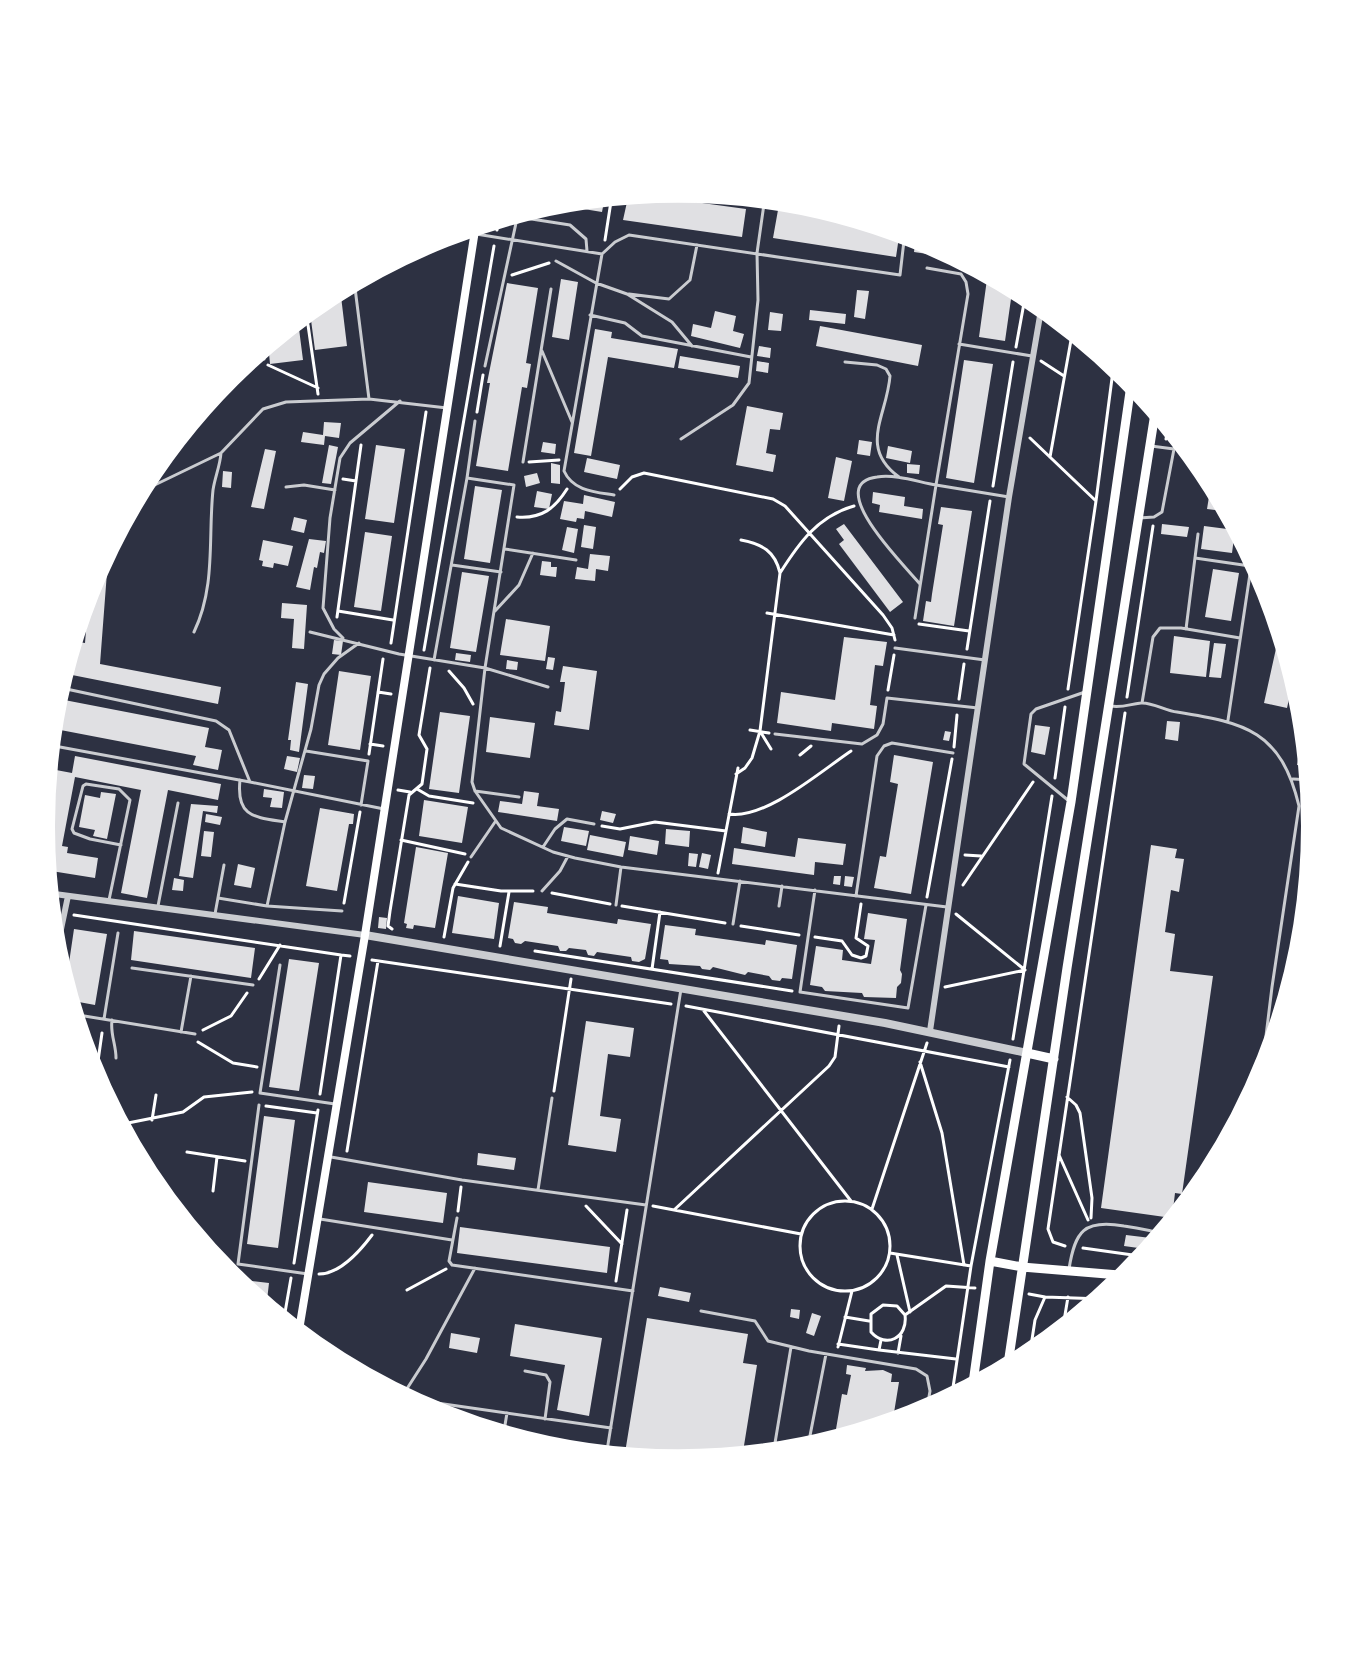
<svg xmlns="http://www.w3.org/2000/svg" width="1357" height="1653" font-family="Ubuntu,sans-serif">
  <style>
    .building { fill: #e0e0e3 }
    .lines { fill: none; stroke-linecap: round; stroke-linejoin: round }
    .path { stroke: #fff; stroke-width: 3 }
    .service { stroke: #caccd0; stroke-width: 3 }
    .minor { stroke: #caccd0; stroke-width: 6 }
    .tertiary { stroke: #caccd0; stroke-width: 8 }
    .secondary { stroke: #fff; stroke-width: 8 }
    .primary { stroke: #fff; stroke-width: 9 }
    .rim { fill: none; stroke: #fff; stroke-width: 8 }
  </style>
  <rect width="100%" height="100%" fill="#2d3142"/>
  <path class="building" d="M629,193L746,209L742,237L623,220Z
    M605,196L602,212L547,203L554,201Z
    M778,210L900,230L896,257L773,238Z
    M916,235L923,237L962,259L914,252Z
    M988,272L1013,285L1005,341L979,337Z
    M561,279L578,282L569,340L552,337Z
    M507,283L538,288L526,363L531,364L527,388L522,387L508,471L476,466L490,383H487Z
    M340,288L347,346L315,350L311,320L298,321L303,360L270,364L268,342L324,296Z
    M857,290L869,291L865,319L854,317Z
    M810,310L846,314L845,324L809,320Z
    M715,311L736,316L733,331L744,334L740,348L691,336L693,324L711,328Z
    M770,312L783,314L781,331L768,330Z
    M820,326L922,345L918,366L816,346Z
    M595,329L612,332L611,338L678,349L674,368L608,357L591,456L574,453Z
    M759,346L771,348L770,358L757,356Z
    M680,356L740,366L738,378L678,368Z
    M964,360L993,364L974,483L946,478Z
    M757,361L769,363L768,373L756,371Z
    M747,406L783,413L780,430L770,429L766,453L776,455L773,472L736,465Z
    M324,422L341,423L339,438L325,436L324,445L301,442L303,432L323,435Z
    M859,440L872,442L870,456L857,454Z
    M543,442L556,444L555,454L541,452Z
    M329,445L338,447L331,484L322,483Z
    M376,445L405,449L394,523L365,519Z
    M888,446L912,451L910,463L886,458Z
    M265,449L276,451L264,509L251,507Z
    M836,457L852,461L844,501L828,498Z
    M587,458L620,465L617,479L584,472Z
    M551,463L560,465V484L551,483Z
    M907,464L920,465L919,474L907,473Z
    M223,471L232,472L231,488L222,487Z
    M537,473L540,483L526,487L524,476Z
    M1212,478L1224,499L1231,512L1207,509Z
    M475,486L502,490L490,563L464,559Z
    M537,491L552,494L549,509L534,507Z
    M873,492L905,497L904,506L923,509L922,519L879,512L880,505L872,503Z
    M584,495L615,502L612,517L585,511L584,519L577,518L576,522L560,519L564,501L583,504Z
    M941,507L972,511L954,626L923,621L926,601L931,602L932,594L943,525L938,524Z
    M294,517L307,520L304,533L291,530Z
    M844,524L903,602L890,612L839,544L844,540L836,529Z
    M1162,524L1189,527L1187,537L1161,534Z
    M584,525L596,527L593,549L581,547Z
    M1204,526L1235,530L1232,553L1201,549Z
    M567,527L578,529L574,553L562,550Z
    M365,532L392,536L381,611L354,607Z
    M309,539L326,541L324,553L320,552L317,568L314,567L310,590L296,587Z
    M263,540L293,546L288,566L274,563L273,568L262,566L263,561L259,560Z
    M109,546L100,664L221,687L218,704L62,673L71,641L85,643L90,581Z
    M590,554L610,556L608,571L596,569L595,581L575,579L577,567L588,569Z
    M542,561L551,562V567H557L556,577L540,575Z
    M1213,569L1239,573L1231,621L1205,617Z
    M462,572L489,576L476,652L450,648Z
    M282,603L307,605L304,649L292,648L294,619L281,618Z
    M506,619L550,626L545,661L500,655Z
    M1281,626L1295,672L1287,708L1264,703Z
    M1174,636L1210,641L1206,677L1170,673Z
    M844,637L887,642L883,666L875,665L870,705L877,706L874,729L832,723L831,731L777,723L781,692L835,700Z
    M334,640L343,641L341,655L332,654Z
    M1214,643L1226,644L1221,678L1209,677Z
    M456,653L471,655L470,662L455,660Z
    M548,657L555,658L553,670L546,669Z
    M507,660L518,662L517,670L506,669Z
    M563,666L597,671L589,730L554,725L556,711L561,712L563,698L565,682H560Z
    M339,671L371,676L360,750L328,745Z
    M296,682L308,684L299,752L290,750L291,740H288Z
    M54,698L209,728L205,747L222,750L218,770L193,765L196,756L50,728Z
    M440,712L470,716L459,793L429,789Z
    M1305,714L1311,767L1297,765Z
    M490,717L535,723L530,758L486,752Z
    M1167,721L1180,722L1178,741L1165,739Z
    M1035,725L1050,727L1045,755L1031,752Z
    M945,731L951,732L949,741L943,740Z
    M894,755L933,762L911,894L874,888L880,856L886,857L898,784L890,782Z
    M75,756L221,784L218,800L168,790L147,898L121,893L141,790L75,777L62,846L68,847L67,853L98,858L95,878L45,870L42,841L56,770L72,773Z
    M287,756L300,758L297,772L284,769Z
    M304,775L315,776L313,789L302,788Z
    M264,789L284,792L282,808L270,807L272,798L263,797Z
    M524,791L539,793L537,806L559,809L557,821L498,812L500,801L522,804Z
    M101,792L116,794L107,839L93,836L95,830L79,827L85,795L100,798Z
    M424,800L468,807L462,843L419,836Z
    M191,804L218,806L217,813L203,811L193,878L179,876Z
    M320,808L354,814L353,824H349L337,891L306,886Z
    M602,811L616,814L613,823L600,820Z
    M206,814L222,817L220,825L205,822Z
    M564,827L589,831L586,846L561,841Z
    M743,827L767,832L765,847L741,843Z
    M666,829L690,831L689,847L665,844Z
    M204,831L214,832L211,857L201,856Z
    M590,835L626,842L623,857L587,850Z
    M630,836L659,841L657,855L628,850Z
    M798,838L846,844L843,865L815,862L814,875L732,864L734,848L795,857Z
    M1151,845L1177,849L1175,858L1184,859L1179,892L1171,890L1165,932L1175,934L1170,971L1213,976L1182,1194L1175,1193L1172,1218L1101,1208Z
    M416,847L448,853L435,928L414,925L413,929L406,928L407,924L404,923Z
    M689,853L698,854L696,867L688,866Z
    M702,853L711,855L708,869L699,867Z
    M238,864L255,868L251,888L234,885Z
    M834,876H841L840,885L833,884Z
    M845,876L854,877L852,887L844,886Z
    M174,878L184,880L183,891L172,890Z
    M458,896L499,903L494,939L452,933Z
    M514,902L548,907L547,913L617,924L618,919L651,924L645,959L639,962L632,961L631,957L597,952L594,956L588,955L586,950L569,948L566,951H560L558,946L525,941L521,944L515,943L513,939L508,938Z
    M868,913L907,919L900,970L902,974L901,983L897,987L896,998L864,997L862,993L825,991L822,987L810,985L816,946L843,950L842,960L871,964L875,940L864,939Z
    M379,917L387,918L386,929L378,928Z
    M665,925L696,929L695,935L765,945L766,940L797,945L792,979L782,978L780,981L772,980L769,976L748,972L745,975L713,967L710,970L702,969L700,966L669,964L668,960L660,959Z
    M74,929L107,934L95,1005L68,1000L65,990Z
    M134,931L255,948L251,978L131,960Z
    M289,959L319,963L299,1091L269,1087Z
    M586,1021L634,1028L630,1057L608,1054L600,1116L621,1119L616,1152L568,1145Z
    M77,1030L89,1031L85,1058L79,1039Z
    M264,1116L295,1120L278,1248L247,1244Z
    M478,1153L516,1158L514,1170L477,1165Z
    M368,1182L447,1193L443,1223L364,1212Z
    M460,1227L610,1247L607,1273L457,1253Z
    M1126,1235L1159,1239V1242L1153,1250L1124,1246Z
    M234,1279L269,1283L266,1309L234,1283Z
    M660,1287L691,1293L689,1302L658,1296Z
    M791,1309L800,1310L799,1319L790,1317Z
    M812,1313L821,1316L814,1336L806,1333Z
    M647,1318L748,1334L743,1363L757,1365L742,1458L678,1464L624,1459Z
    M515,1324L602,1338L589,1416L557,1410L565,1365L510,1356Z
    M451,1333L480,1338L477,1353L449,1348Z
    M847,1365L866,1368L865,1371L883,1370L892,1374L891,1382H899L892,1425L825,1446L830,1435H835L842,1394L847,1395L851,1375L846,1374Z
    M488,1426L501,1428L499,1436L487,1432Z
    M554,1449L581,1453V1455L554,1452Z"/>
  <g class="lines">
    <path class="path" d="M497,230L499,217
      M605,240L612,195
      M512,275L549,263
      M308,325L318,394
      M1016,347L1026,292
      M1041,361L1064,376
      M268,365L318,388
      M477,412L483,375
      M1030,438L1096,501L1068,689
      M1166,439L1169,423
      M1050,457L1073,329
      M529,462L559,460
      M343,479L356,481
      M993,486L1013,362
      M620,489L632,477L644,473L773,499L785,506L883,615L892,628L895,640
      M1096,501L1114,363
      M517,517C542,519 555,508 567,489
      M780,573C799,543 818,516 854,506
      M338,611L393,620
      M767,613L894,635
      M337,617L361,445
      M919,624L969,631
      M391,643L426,412
      M967,649L990,501
      M424,650L494,246
      M449,671L464,688L473,704
      M888,690L894,655
      M378,692L391,694
      M1127,697L1153,526
      M959,699L964,664
      M750,730L769,733
      M760,731L771,749
      M370,744L383,746
      M954,747L957,715
      M369,754L383,659
      M800,755L811,746
      M736,774L745,768L752,758L760,731L780,573C775,551 762,544 741,540
      M1055,778L1065,707
      M417,789L429,796L473,803
      M398,790L410,792
      M729,814C765,820 821,771 851,751
      M602,826L620,829L655,822L726,831
      M401,840L465,854
      M965,855L981,856
      M718,873L738,768
      M455,884L501,891H533
      M963,885L1033,782
      M552,893L610,904
      M927,897L952,759
      M344,903L360,812
      M622,906L725,923
      M956,914L1025,970
      M74,915L341,955L320,1094
      M741,926L799,935
      M392,929L388,926L390,911L409,795L422,784L427,749L419,735L430,668
      M444,937L453,888L468,862
      M815,937L842,941L852,955L861,958L866,956L868,946L856,938L861,904
      M500,946L509,892
      M535,951L792,991
      M341,955L350,956
      M372,960L671,1004
      M652,969L660,912
      M259,979L280,945
      M945,987L1025,970
      M686,1006L1009,1067
      M704,1011L851,1201
      M203,1030L231,1016L247,993
      M1013,1039L1052,796
      M198,1042L233,1063L257,1067
      M920,1062L942,1133L964,1265
      M95,1082L102,1033
      M554,1091L571,979
      M1067,1097L1076,1105L1080,1113L1092,1198L1091,1218
      M266,1106L317,1113
      M152,1120L156,1095
      M118,1125L183,1112L204,1097L252,1092
      M347,1151L378,961
      M187,1152L245,1161
      M1059,1155L1088,1220
      M213,1191L217,1157
      M800 1246a45 45 0 1 1 90 0a45 45 0 1 1-90 0Z
      M586,1206L622,1244
      M653,1206L801,1234
      M872,1209L927,1043
      M674,1210L829,1066L835,1057L839,1026
      M458,1211L461,1187
      M1065,1246L1053,1242L1048,1229L1125,713
      M1083,1248L1147,1257
      M890,1253L971,1266L1010,1060
      M897,1255L910,1312
      M212,1259L231,1263
      M294,1263L318,1110
      M319,1274C340,1274 360,1251 372,1235
      M226,1276L233,1269
      M616,1281L627,1210
      M407,1290L446,1269
      M1029,1294L1045,1297
      M905,1315C908,1338 886,1349 871,1332V1314L883,1305L897,1306L905,1315L946,1286L975,1288
      M845,1317L869,1321
      M283,1324L291,1278
      M1062,1333L1068,1297
      M307,1343L321,1354
      M838,1344L879,1350L881,1340
      M838,1347L852,1291
      M879,1350L956,1359
      M898,1353L901,1336
      M1029,1359L1035,1320L1045,1297L1103,1299
      M951,1401L971,1266"/>
    <path class="service" d="M476,234L602,254L615,242L629,235L900,275L905,232
      M602,254L564,471C573,491 595,492 614,495
      M556,261L596,283L627,294L672,322L692,346
      M927,268L961,274L966,282L968,294L936,485L1009,497
      M354,280L369,399
      M629,294L669,299L690,280L697,245
      M590,315L625,323L642,336L751,357
      M959,344L1032,356
      M262,347L264,359
      M542,351L572,422
      M845,362L877,365L886,369L890,376C887,416 858,447 899,477
      M485,366L516,223L525,218L570,225L586,239L587,251
      M681,439L733,405L749,383L758,300L757,253L765,197
      M1151,446L1174,449L1176,442L1181,438
      M523,462L551,289
      M467,478L475,421
      M286,487L304,485L335,490
      M136,494L221,453L263,409L286,402L369,399L447,408
      M1139,518L1154,517L1162,512L1174,449
      M505,549L576,560
      M1195,558L1250,566
      M452,565L501,572
      M495,611L519,585L533,553
      M915,618L936,485C918,482 896,474 877,477C821,484 907,568 920,584
      M1186,629L1198,534
      M194,632C216,586 208,538 213,490C215,477 220,466 221,453
      M310,632L399,654L485,668L472,782L475,791L501,828L553,852L575,858L621,867L947,907
      M343,638L334,629L323,608L330,518L340,458L350,443L400,401
      M895,648L985,660
      M434,660L467,478L514,485L485,668L548,687
      M57,687L216,721L229,730L250,782L384,809
      M1142,703L1153,637L1160,628H1181L1240,638
      M1110,706C1124,708 1129,704 1141,703C1152,702 1166,711 1177,712C1246,723 1281,731 1299,806L1272,987L1260,1085
      M1228,720L1253,554
      M775,734L862,744L877,735L883,724L887,698L978,708
      M49,745L250,782
      M306,751L368,761L361,805
      M1293,779L1312,780
      M240,780C236,817 254,817 285,822
      M475,791L519,797
      M1069,801L1024,764L1031,714L1036,709L1085,692
      M543,847L555,829L567,819L594,824
      M471,857L495,822
      M815,890L800,992L908,1008L926,905
      M542,891L560,871L568,856
      M856,896L877,756L884,746L892,743L953,753
      M218,898L267,906L285,822L311,729L319,685L324,674L338,658L359,643
      M109,900L130,800L119,789L86,784L83,786L72,829L74,833L90,839L121,845
      M616,905L621,867
      M158,906L178,803
      M267,906L342,911
      M779,906L782,886
      M215,914L224,865
      M733,924L740,881
      M280,965L260,1093L335,1104
      M132,968L253,985
      M72,1014L195,1034
      M104,1019L118,933
      M112,1020C110,1034 116,1044 116,1058
      M181,1032L191,976
      M259,1105L238,1264L308,1274
      M108,1106L111,1098
      M331,1157L462,1180L646,1205
      M538,1190L552,1098
      M457,1218L449,1261L452,1265L633,1291
      M320,1219L452,1240
      M1069,1269C1075,1231 1084,1219 1124,1226C1138,1228 1151,1230 1165,1235
      M701,1311L755,1321L768,1341L809,1351L916,1369L927,1376L930,1391L926,1414
      M525,1371L546,1375L550,1382L545,1419
      M401,1398L426,1359L475,1268
      M402,1398L611,1428
      M503,1437L507,1413
      M807,1451L826,1354
      M773,1455L791,1347
      M606,1457L681,989"/>
    <path class="minor" d="M47,893L365,935
      M55,958L68,896
      M930,1031L1009,497L1042,304"/>
    <path class="tertiary" d="M365,935L885,1023L1027,1053"/>
    <path class="secondary" d="M298,1336L365,935L476,224"/>
    <path class="primary" d="M1027,1053L1054,1059
      M990,1261L1022,1267L1131,1276
      M1007,1371L1067,968L1156,407
      M972,1390L990,1261L1071,802L1132,378"/>
  </g>
  <path d="M0 0H1357V1653H0ZM51 826a627 627 0 1 1 1254 0a627 627 0 1 1-1254 0Z" fill="#fff" fill-rule="evenodd"/>
  <path class="rim" d="M51 826a627 627 0 1 1 1254 0a627 627 0 1 1-1254 0Z"/>
</svg>
